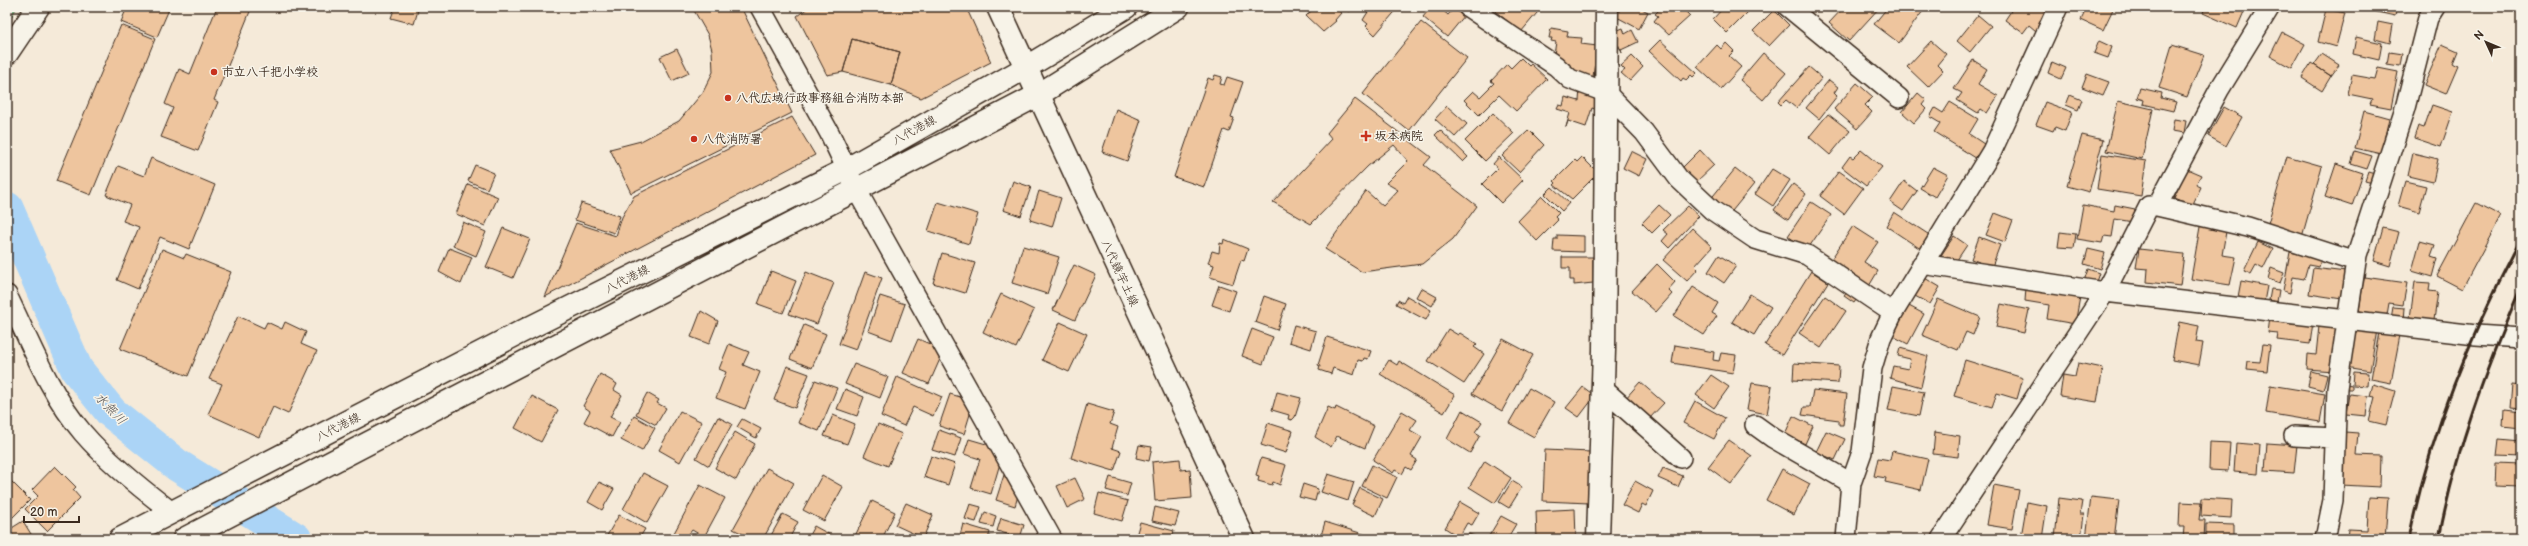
<svg xmlns="http://www.w3.org/2000/svg" width="2528" height="546" font-family="'Balsamiq Sans','Klee One',sans-serif">
  <style>
    .green { fill: #9de0ab; stroke: #6c8564 }
    .lines { fill: none; stroke-linecap: round; stroke-linejoin: round }
    .river { stroke: #abd4f6; stroke-width: 33 }
    .building { fill: #eec59e; stroke: #3b2a1e }
    .street-casing { stroke: #3b2a1e; stroke-width: 22 }
    .secondary-casing { stroke: #3b2a1e; stroke-width: 25 }
    .primary-casing { stroke: #3b2a1e; stroke-width: 25 }
    .street { stroke: #f7f3e8; stroke-width: 19 }
    .secondary { stroke: #f7f3e8; stroke-width: 22 }
    .primary { stroke: #f7f3e8; stroke-width: 22 }
    .rail { stroke: #3b2a1e; stroke-width: 3 }
    .poi-dot { fill: #c8321e; stroke: #f7f3e8; stroke-width: 1.5 }
    .labels { text-anchor: middle; stroke-width: 3; stroke-linejoin: round; paint-order: stroke }
    .poi-label { font-size: 12px; font-weight: bold; fill: #3b2a1e; stroke: #f7f3e8; text-anchor: start }
    .street-label { font-size: 12px; fill: #3b2a1e; stroke: #f7f3e8 }
    .water-label { font-size: 13px; font-style: italic; fill: #575454; stroke: #f7f3e8 }
  </style>
  <rect width="100%" height="100%" fill="#f5ead9"/>
  <filter id="ink" filterUnits="userSpaceOnUse"><feTurbulence type="fractalNoise" baseFrequency=".025" numOctaves="2"/><feDisplacementMap in="SourceGraphic" scale="8" xChannelSelector="R" yChannelSelector="G"/><feConvolveMatrix kernelMatrix="1 2 1 2 8 2 1 2 1" color-interpolation-filters="sRGB"/></filter>
  <g filter="url(#ink)">
    <path class="green" d="M7,7H17L7,24Z"/>
    <g class="lines">
      <path class="river" d="M7,208L77,370L111,412L177,465L296,539"/>
    </g>
    <path class="building" d="M127,7H170L157,37L121,22Z
      M217,7H245L251,9L214,100L218,102L198,151L161,137L173,108L165,104L179,69L190,74Z
      M266,7H280L278,12Z
      M395,7H419L414,24L391,18Z
      M692,7H741L792,113L631,193L610,149L641,141L679,121L703,92L713,72L712,50L708,35Z
      M809,7H966L991,62L921,98L891,85L900,52L852,39L843,72L827,75L797,16Z
      M1315,7H1334L1341,13L1335,20L1336,21L1323,32L1306,16Z
      M1344,7H1353L1349,12Z
      M1371,7H1399L1375,35L1366,26L1368,24L1363,20Z
      M1431,7H1439L1448,15L1455,7L1465,15L1447,37L1423,17Z
      M1498,7H1542L1521,32L1495,11Z
      M1619,7H1638L1648,12L1639,29L1615,16Z
      M1662,7H1681L1690,16L1669,35L1654,21L1658,16L1655,14Z
      M1698,7H1707L1704,11Z
      M1724,7L1730,12L1736,7H1753L1727,33L1713,19Z
      M1844,7H1880L1849,41L1829,23Z
      M1888,7H1926L1899,43L1874,24Z
      M2005,7H2042L2050,12L2036,31L2029,25L2023,33L2005,20L2011,11Z
      M2082,7H2114L2103,30L2081,20L2084,14L2079,12Z
      M2205,7H2246L2237,28L2203,13Z
      M2373,7H2397L2395,16L2372,11Z
      M2326,9L2345,13L2336,47L2318,42Z
      M1774,10L1789,25L1769,46L1753,31Z
      M1978,15L1991,26L1970,52L1957,41Z
      M1421,22L1467,58L1409,131L1363,94Z
      M2378,22L2393,25L2390,43L2375,39Z
      M121,25L155,39L91,195L56,181Z
      M1551,28L1568,31L1567,37L1582,38L1581,44L1597,46L1593,77L1567,73L1569,63L1553,61L1556,42L1551,41L1552,38H1549Z
      M1623,28L1625,34L1632,30L1638,42L1621,50L1622,53L1613,32Z
      M2282,32L2305,44L2292,68L2270,56Z
      M2356,37L2382,43L2379,60L2353,54Z
      M852,39L900,52L891,85L843,72Z
      M1660,40L1697,73L1693,77L1691,75L1686,80L1683,78L1681,81L1649,51Z
      M1931,41L1946,54L1937,65L1943,71L1928,87L1907,67Z
      M2099,41L2112,47L2108,58L2094,53Z
      M1726,43L1734,51L1729,56L1741,67L1721,89L1697,67L1717,45L1721,49Z
      M2442,44L2458,51L2453,63L2458,66L2446,94L2424,85Z
      M2172,45L2204,55L2187,97L2159,88Z
      M677,49L689,73L672,81L660,57Z
      M2389,52L2402,54L2400,66L2387,64Z
      M1763,53L1786,73L1763,100L1740,80Z
      M2322,54L2339,65L2331,76L2314,65Z
      M1632,56L1643,67L1630,81L1621,73L1625,70L1621,66Z
      M1521,58L1529,66L1531,64L1547,79L1516,111L1499,95L1479,115L1464,100L1473,91L1480,97L1494,83L1491,81L1507,64L1511,68Z
      M1973,60L1987,69L1978,84L1998,96L1987,113L1981,109L1978,113L1957,100L1962,93L1954,89Z
      M2052,62L2066,68L2061,79L2048,73Z
      M2311,63L2331,76L2322,91L2302,78Z
      M1809,67L1822,78L1796,108L1786,100L1781,105L1778,102Z
      M2378,68L2398,72L2391,108L2370,104L2372,99L2348,94L2352,75L2375,79Z
      M2087,74L2109,82L2103,95L2082,87Z
      M1215,75L1222,77L1220,84L1224,85L1227,77L1243,82L1231,117L1234,118L1229,132L1224,130L1204,187L1174,177L1208,78L1213,80Z
      M1829,80L1838,87L1834,93L1837,96L1819,119L1806,108Z
      M1857,83L1873,97L1865,105L1872,112L1857,129L1834,109Z
      M1580,88L1602,95L1597,110L1592,108L1586,127L1568,121L1566,127L1570,113L1557,109L1559,105L1563,106L1565,97L1579,101Z
      M2140,88L2162,93L2161,98L2176,102L2173,111L2143,104L2144,100L2137,98Z
      M1918,93L1926,100L1922,105L1926,109L1914,123L1902,112Z
      M2070,95L2082,100L2078,110L2066,105Z
      M1355,99L1431,157L1424,165L1477,206L1453,239L1422,264L1362,272L1325,249L1366,191L1383,206L1398,190L1386,183L1408,161L1394,145L1368,166L1311,224L1273,202L1332,139L1327,133Z
      M2118,101L2153,109L2142,159L2106,151Z
      M1950,102L1978,119L1969,134L1987,146L1979,160L1934,132L1940,123L1930,117L1935,108L1943,113Z
      M2045,102L2072,112L2065,131L2055,127L2053,131L2036,125Z
      M2432,105L2453,112L2441,147L2414,138L2418,126L2424,128Z
      M1447,106L1467,124L1455,137L1435,119Z
      M2224,107L2242,117L2226,146L2208,136Z
      M1116,109L1141,120L1127,161L1102,152Z
      M2364,111L2389,118L2381,154L2355,148Z
      M1493,113L1514,133L1485,161L1465,141Z
      M1828,114L1850,131L1830,155L1809,137Z
      M792,117L815,155L545,297L576,223L616,236L622,217L634,196Z
      M2174,119L2186,121L2184,133L2172,131Z
      M1440,130L1468,157L1463,162L1435,135Z
      M1529,130L1544,145L1519,172L1502,156Z
      M2082,135L2103,140L2089,192L2067,186Z
      M1700,150L1714,165L1696,182L1682,168Z
      M1861,150L1882,167L1866,186L1842,167L1850,156L1853,158Z
      M1631,151L1647,159L1639,176L1623,168Z
      M2355,151L2372,156L2367,169L2351,164Z
      M2413,153L2438,159L2433,182L2408,176Z
      M2102,154L2146,161L2141,196L2097,189Z
      M2287,156L2322,166L2302,237L2267,227Z
      M1499,157L1523,180L1501,203L1482,184L1498,168L1493,164Z
      M1582,157L1598,173L1572,199L1554,185L1556,183L1554,181L1575,160L1577,162Z
      M151,158L215,185L189,249L160,237L138,289L117,280L139,227L123,221L130,205L106,195L118,166L144,176Z
      M2336,164L2363,173L2352,206L2325,197Z
      M475,165L494,173L487,189L468,181Z
      M1933,167L1948,175L1935,197L1920,188Z
      M1735,169L1754,184L1728,216L1709,201Z
      M1772,169L1790,180L1773,206L1755,194Z
      M2187,169L2201,175L2196,185L2201,187L2192,206L2174,198Z
      M1839,171L1863,188L1844,214L1820,196Z
      M2368,172L2378,175L2376,184L2365,181Z
      M1013,181L1031,187L1021,216L1003,210Z
      M1904,181L1917,191L1903,211L1890,202Z
      M2405,181L2426,186L2419,212L2398,206Z
      M468,184L498,197L485,226L456,214Z
      M1793,184L1806,194L1788,220L1774,210Z
      M1552,187L1569,203L1562,211L1545,194Z
      M1039,191L1061,198L1052,227L1030,220Z
      M1542,196L1559,213L1555,217L1558,220L1537,241L1518,221Z
      M938,202L978,214L969,244L928,231Z
      M1811,202L1831,215L1807,250L1788,236Z
      M581,203L620,216L614,233L575,220Z
      M2476,203L2501,216L2462,289L2437,276Z
      M1659,205L1670,215L1652,233L1642,223Z
      M2083,205L2114,211L2115,205L2135,209L2133,222L2115,219L2112,237L2104,236L2102,243L2077,239Z
      M1688,206L1699,216L1669,248L1662,241L1668,234L1663,230Z
      M1894,212L1931,236L1922,250L1886,226Z
      M1995,213L2013,220L2005,242L1986,235Z
      M2201,221L2227,226L2222,255L2236,257L2230,285L2191,279Z
      M463,222L486,232L476,256L453,246Z
      M1853,226L1878,242L1864,262L1878,271L1869,286L1830,261Z
      M503,228L530,239L513,278L486,267Z
      M1692,228L1712,247L1695,266L1698,269L1687,281L1663,260Z
      M2383,228L2399,232L2390,266L2374,261Z
      M2060,232L2076,234L2074,248L2058,247Z
      M1557,235L1584,236V252L1553,251L1554,239H1557Z
      M1954,236L1967,245L1953,266L1940,257Z
      M1979,237L2000,245L1990,272L1977,267L1979,262L1971,259Z
      M1224,239L1248,249L1244,261L1241,260L1233,284L1210,277L1214,265L1208,263L1212,251L1219,253L1220,243L1223,244Z
      M2420,241L2435,245L2431,256L2437,258L2432,277L2412,271Z
      M2258,242L2273,249L2263,269L2256,265L2251,274L2244,271Z
      M1023,246L1059,257L1047,294L1012,283Z
      M449,248L472,257L461,284L439,272Z
      M162,249L184,258L186,254L231,272L188,376L120,349Z
      M2088,249L2105,253L2100,269L2084,264Z
      M2139,249L2184,254L2180,286L2147,282L2148,269L2136,268Z
      M2290,252L2321,259L2319,267L2308,265L2304,279L2293,277L2290,293L2283,291Z
      M942,253L975,263L965,293L933,283Z
      M1719,255L1736,266L1724,283L1708,272Z
      M1562,257H1593V283L1574,285V280H1570V268H1562Z
      M1657,264L1675,282L1668,290L1672,294L1656,312L1632,291Z
      M1074,265L1096,275L1075,320L1053,310Z
      M2271,268L2284,273L2280,283L2268,279Z
      M2313,268L2346,272L2342,299L2309,294Z
      M2088,269L2099,273L2095,285L2084,281Z
      M771,271L796,281L783,313L758,304Z
      M1811,271L1828,282L1782,355L1765,345Z
      M806,272L834,283L817,324L789,314Z
      M865,272L882,278L856,350L839,344Z
      M1923,277L1940,287L1930,304L1913,295Z
      M2364,277L2407,283L2403,305L2389,303L2387,315L2359,311Z
      M2241,281L2267,286L2264,302L2238,297Z
      M2415,282L2430,283L2429,291L2438,292L2434,320L2410,318Z
      M1219,285L1236,291L1229,311L1212,305Z
      M1693,287L1718,303L1712,313L1717,316L1704,335L1674,316Z
      M1421,288L1437,297L1432,306L1416,297Z
      M2026,288L2080,297L2075,324L2047,319L2049,305L2025,301Z
      M2271,289L2279,290L2277,302L2269,300Z
      M1848,291L1858,297L1854,303L1844,296Z
      M1001,294L1034,310L1016,348L983,332Z
      M1750,294L1771,307L1754,335L1732,322Z
      M880,296L905,304L892,340L868,331Z
      M1264,296L1286,304L1277,330L1255,322Z
      M1407,296L1431,310L1426,320L1396,304L1398,300L1403,303Z
      M1825,296L1846,311L1821,348L1799,333Z
      M1938,299L1980,317L1973,335L1966,332L1958,350L1922,335Z
      M2001,304L2029,310L2024,333L1996,327Z
      M1907,305L1924,314L1908,344L1891,335Z
      M2393,307L2405,308L2404,320L2391,319Z
      M701,311L718,321L709,344L691,337Z
      M238,316L264,328L267,322L282,329L285,322L306,332L301,344L317,351L288,414L273,407L259,437L208,414L222,384L209,379Z
      M2270,317L2313,322L2310,344L2277,340L2278,334L2268,333Z
      M1060,322L1087,334L1069,372L1042,360Z
      M2179,322L2199,326L2196,342L2203,343L2199,365L2172,360Z
      M804,325L826,334L812,368L790,359Z
      M1294,325L1316,331L1311,349L1289,342Z
      M2319,326L2338,328L2334,371L2307,369L2308,354L2316,355Z
      M2354,326L2377,330L2370,371L2346,367Z
      M1252,329L1273,337L1263,364L1242,356Z
      M1448,329L1458,335L1460,333L1477,344L1474,347L1484,354L1464,384L1428,361Z
      M2379,332L2400,335L2391,383L2371,379Z
      M1327,337L1371,351L1368,359L1364,358L1363,361L1358,360L1354,375L1333,368L1331,374L1319,370L1320,366L1318,365Z
      M918,339L944,350L929,384L903,373Z
      M1503,339L1533,355L1502,411L1472,394Z
      M729,344L749,352L743,365L760,372L745,409L716,398L726,372L719,369Z
      M2263,344L2270,345L2267,371L2247,369L2248,361L2260,362Z
      M1675,345L1714,352L1713,360L1719,361L1721,353L1736,355L1733,373L1672,363Z
      M1900,348L1928,356L1921,387L1890,378L1893,366L1908,369L1910,359L1898,356Z
      M2521,349V373L2518,372Z
      M1389,360L1397,365L1399,361L1455,395L1444,413L1380,374Z
      M1965,360L2023,378L2017,399L1997,393L1992,407L1954,396Z
      M1794,363L1839,366L1838,383L1793,380Z
      M2078,363L2103,368L2097,402L2060,396L2063,375L2075,377Z
      M854,364L888,377L880,398L845,384Z
      M787,366L809,374L795,408L774,400Z
      M2311,371L2327,375L2323,390L2308,386Z
      M2354,372L2368,373L2367,386L2353,385Z
      M600,374L617,384L614,390L622,395L610,417L620,422L612,437L584,422L590,411L583,406Z
      M1711,375L1729,387L1714,408L1696,395Z
      M897,377L942,397L933,416L913,407L904,426L881,416Z
      M815,380L837,388L819,431L798,423Z
      M1640,382L1664,403L1648,420L1625,399Z
      M1752,383L1772,386L1767,414L1747,410Z
      M2346,384L2352,385V389H2345Z
      M2373,384L2395,391L2386,425L2369,421L2375,397L2370,396Z
      M2512,384L2521,385V408L2510,407Z
      M2270,385L2325,394L2320,422L2266,413Z
      M1893,386L1924,392L1919,416L1888,410Z
      M1583,387L1595,396L1579,417L1566,408Z
      M1529,388L1554,402L1534,437L1509,423Z
      M845,389L864,397L857,416L837,409Z
      M1813,390L1847,394L1843,425H1839V420L1802,415L1804,407H1810Z
      M1277,392L1301,398L1295,417L1292,420L1288,419L1289,415L1272,410Z
      M647,393L659,400L657,403L666,408L656,425L636,414Z
      M950,394L974,401L964,434L939,426Z
      M2349,394L2368,396L2366,416L2346,414Z
      M532,396L558,410L541,442L515,428Z
      M1695,401L1725,418L1714,439L1683,423Z
      M1087,404L1114,412L1110,424L1118,427L1112,448L1121,451L1114,471L1071,458Z
      M1328,407L1335,410L1336,407L1374,426L1365,448L1337,436L1331,447L1315,437Z
      M2504,409L2521,411V428L2503,426Z
      M1462,410L1482,422L1475,432L1480,435L1470,453L1447,439Z
      M680,411L702,422L680,462L659,450Z
      M1402,411L1417,420L1410,430L1422,437L1411,456L1417,460L1411,470L1406,467L1402,474L1395,470L1393,473L1373,460Z
      M833,415L855,424L847,444L824,436Z
      M634,416L655,428L642,451L621,440Z
      M1793,416L1813,426L1805,444L1785,434Z
      M718,417L732,424L709,466L696,458Z
      M742,419L761,429L756,438L737,427Z
      M1268,423L1293,431L1286,453L1261,445Z
      M878,424L902,434L888,466L864,456Z
      M939,430L961,438L955,457L932,450Z
      M1826,431L1845,439L1835,460L1816,452Z
      M735,432L755,444L736,480L715,468Z
      M1935,432L1960,436L1958,457L1933,454Z
      M2345,432L2358,433L2356,455L2381,456L2380,487L2341,485Z
      M969,439L1000,448L1001,460L991,494L971,488L980,459L964,454Z
      M2499,439L2521,441L2520,457L2497,456Z
      M1729,440L1752,456L1731,484L1708,467Z
      M2210,442L2230,443L2228,471L2209,470Z
      M2236,443L2260,445L2258,474L2234,472Z
      M2267,443L2297,445L2294,473L2265,471Z
      M1139,445L1152,447L1149,461L1136,458Z
      M1545,450L1591,452L1589,503L1543,501Z
      M1892,451L1928,459L1921,490L1885,482L1886,478L1874,476L1878,458L1890,460Z
      M931,456L955,464L948,485L924,477Z
      M1261,458L1286,465L1280,485L1273,482L1272,485L1258,481L1259,476L1256,475Z
      M1180,459L1181,470L1190,469L1192,498L1155,501L1152,462Z
      M1485,461L1511,478L1495,503L1469,487Z
      M2496,464L2521,465V487L2495,486Z
      M1372,465L1397,477L1387,498L1362,486Z
      M55,466L76,487L73,490L80,498L47,531L25,509L38,496L32,490Z
      M767,468L794,483L763,539H753L733,529Z
      M1663,468L1683,476L1678,487L1658,478Z
      M1782,469L1810,484L1794,515L1766,500Z
      M643,473L668,486L647,523L623,509Z
      M1328,474L1354,482L1348,501L1321,492Z
      M822,475L843,487L824,521L803,510Z
      M1004,475L1016,478L1020,489L1015,506L996,500Z
      M7,477L30,500L12,518L7,513Z
      M1110,477L1131,483L1127,496L1106,490Z
      M1075,478L1085,499L1067,508L1057,486Z
      M1512,481L1522,487L1509,508L1499,502Z
      M1635,481L1653,491L1646,506L1642,504L1638,513L1622,505Z
      M599,482L614,489L602,510L588,502Z
      M1303,484L1318,489L1315,501L1299,497Z
      M700,485L725,498L704,537L692,530L685,539L674,533Z
      M1994,485L2019,490L2012,529L1987,525Z
      M1360,488L1383,499L1375,516L1352,505Z
      M1099,493L1128,501L1122,521L1094,513Z
      M2091,497L2119,500L2114,539H2086Z
      M2369,497L2388,498L2385,539H2347L2348,529L2367,530Z
      M2059,498L2082,501L2080,514H2084L2081,539H2055Z
      M2202,498L2232,500L2231,518L2201,516Z
      M872,501L895,512L882,539H857L854,538Z
      M1460,502L1479,513L1472,525L1467,523L1459,537L1445,528Z
      M2027,502L2047,506L2042,539L2021,537Z
      M2180,502L2201,503L2199,520H2205L2204,539H2183L2184,527H2179Z
      M906,503L933,515L923,538L895,525Z
      M970,504L981,507L976,522L965,519Z
      M1155,507L1179,513L1175,526L1152,521Z
      M1575,509L1576,539H1537L1536,511Z
      M985,512L996,516L993,527L981,524Z
      M783,514L798,522L789,539H769Z
      M619,515L645,529L639,539H605Z
      M1501,516L1516,524L1507,539H1493L1489,536Z
      M1001,518L1024,525L1020,538L997,531Z
      M23,521L34,539H7V531Z
      M1140,522L1174,531L1172,539H1147L1136,536Z
      M1325,522L1379,539H1320Z
      M963,524L990,532L988,539H959Z
      M2206,524L2234,525V539H2206Z
      M814,526L838,539H807Z
      M895,533L907,539H892Z
      M1469,534L1482,539H1467Z
      M1117,535L1135,539H1116Z
      M990,536L999,539H989Z"/>
    <g class="lines">
      <g class="street-casing">
        <path id="street" d="M760,7L830,134L856,189L1052,539
          M1468,7L1556,66L1570,79L1605,92L1644,132L1679,179L1712,210L1755,239L1807,255L1893,313
          M1788,7L1899,98
          M2157,206L2248,227L2356,262
          M1922,264L2105,292L2476,335L2521,338
          M7,295C30,342 49,393 83,433C109,463 140,488 172,512
          M1602,388L1681,458
          M1755,425L1773,438L1851,483
          M2294,436L2335,438
          M1846,539L1851,483L1862,452L1872,368L1881,338L1893,313L1992,151L2058,7
          M1941,539L2105,292L2149,206H2157L2219,90L2270,7
          M2325,539L2333,500L2337,388L2357,255L2405,108L2428,18L2435,7"/>
      </g>
      <g class="secondary-casing">
        <path id="secondary" d="M7,53L38,7
          M120,539L519,333L847,169L1025,68L1126,7
          M184,539L1038,95L1178,7
          M1598,539L1604,350L1607,7"/>
      </g>
      <g class="primary-casing">
        <path id="primary" d="M998,7L1244,539"/>
      </g>
      <use href="#street" class="street"/>
      <use href="#secondary" class="secondary"/>
      <use href="#primary" class="primary"/>
      <path class="rail" d="M2409,539C2429,436 2472,331 2521,239
        M2439,539C2456,449 2485,371 2521,287"/>
    </g>
  </g>
  <g class="poi-dot">
    <circle cx="214" cy="72" r="4"/>
    <circle cx="728" cy="98" r="4"/>
    <path d="M1364 130h4v4h4v4h-4v4h-4v-4h-4v-4h4z"/>
    <circle cx="694" cy="139" r="4"/>
  </g>
  <g class="labels">
    <g class="poi-label">
      <text x="222" y="76">市立八千把小学校</text>
      <text x="736" y="102">八代広域行政事務組合消防本部</text>
      <text x="1375" y="140">坂本病院</text>
      <text x="702" y="143">八代消防署</text>
    </g>
    <g class="street-label">
      <text transform="translate(914 130) rotate(-29)" y="4">八代港線</text>
      <text transform="translate(1120 273) rotate(65)" y="4">八代鏡宇土線</text>
      <text transform="translate(627 279) rotate(-27)" y="4">八代港線</text>
      <text transform="translate(338 427) rotate(-27)" y="4">八代港線</text>
    </g>
    <g class="water-label">
      <text transform="translate(111 408) rotate(46)" y="5">水無川</text>
    </g>
  </g>
  <rect width="2528" height="546" fill="none" stroke="#f7f3e8" stroke-width="24"/>
  <rect x="12" y="12" width="2504" height="522" fill="none" stroke="#3b2a1e" stroke-width="1.5" filter="url(#ink)"/>
  <g transform="translate(2486 42) rotate(314)" stroke="#f7f3e8" stroke-width="3" paint-order="stroke">
  <path d="M0-3L7 15L0 10L-7 15Z" fill="#3b2a1e"/>
  <text y="-6" font-size="11" font-weight="bold" text-anchor="middle" fill="#3b2a1e">N</text>
  </g>
  <path d="M24 516v6h55v-6" fill="none" stroke="#3b2a1e" stroke-width="2"/>
  <text x="30" y="516" font-size="12" fill="#3b2a1e" stroke="#f7f3e8" stroke-width="3" paint-order="stroke">20 m</text>
</svg>
